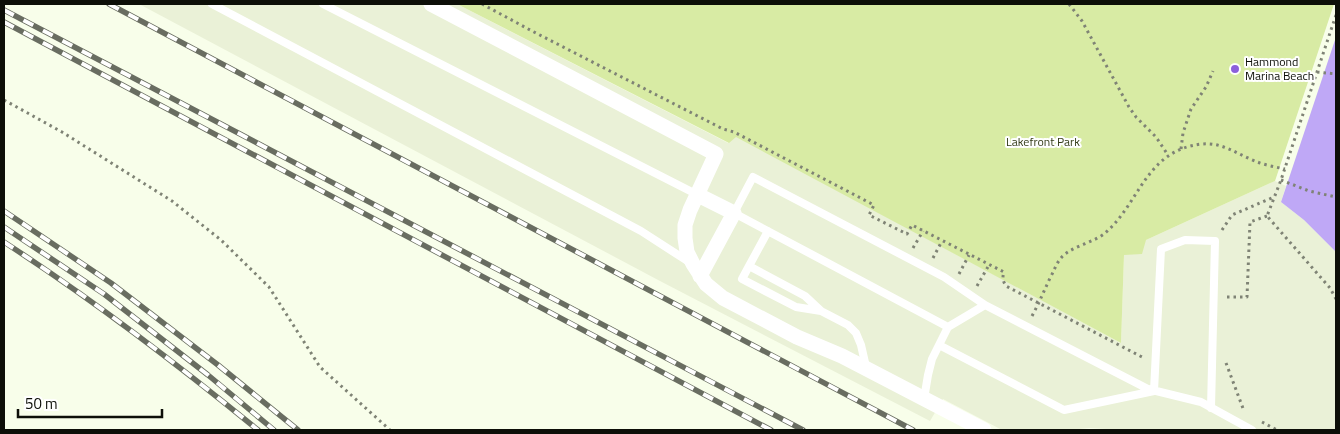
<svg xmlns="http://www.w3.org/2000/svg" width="1340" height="434" font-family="'Titillium Web',sans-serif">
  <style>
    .built { fill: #eaf1d7 }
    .green { fill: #d8eba4 }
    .water { fill: #bfa8f6 }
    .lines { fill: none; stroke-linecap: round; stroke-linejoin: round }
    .path { stroke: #7f8375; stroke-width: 3; stroke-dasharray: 2.5 4; stroke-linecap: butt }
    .service { stroke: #fff; stroke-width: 8 }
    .minor { stroke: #fff; stroke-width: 15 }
    .rail-casing { stroke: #696d61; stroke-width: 5.5 }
    .rail { stroke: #fff; stroke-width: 4; stroke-dasharray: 11; stroke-linecap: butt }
    .poi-dot { fill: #8c60db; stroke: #fff; stroke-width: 2 }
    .labels { text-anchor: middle; stroke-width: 4; stroke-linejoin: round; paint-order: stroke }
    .poi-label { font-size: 12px; fill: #0d0f08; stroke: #fff; text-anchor: start }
    .park-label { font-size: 12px; fill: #343c18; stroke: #fff }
  </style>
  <rect width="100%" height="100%" fill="#f8feea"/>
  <path class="built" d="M139,4H457L728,143L736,136L1121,343L1124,255L1146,240L1275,181L1286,186L1281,202L1304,220L1336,252V430H1123L1089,428L1069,430H1002L943,399L930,421L660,281Z"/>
  <path class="green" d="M457,4H1334L1275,181L1146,240L1142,254L1124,255L1121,343L736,137L729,143Z"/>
  <path class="water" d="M1336,37V252L1304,220L1281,202Z"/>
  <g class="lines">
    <path class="path" d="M482,4L532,31L723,129L734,132L874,205L869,215L907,234L912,225L1004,272C1002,278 1003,281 1006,286L1142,357
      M1069,4L1082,21L1129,107L1136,117L1156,137L1168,155
      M1336,15L1281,180L1267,216L1330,288L1336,299
      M1317,72L1336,74
      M4,100L62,132L172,201L221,240L269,287L320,367L390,430
      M1181,149L1183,133L1191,109L1206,87L1213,71
      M1281,180L1309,191L1336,197
      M1222,230L1232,215L1274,197
      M913,248L923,231
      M933,258L942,241
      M959,274L969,255
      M977,286L989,265
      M1227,297H1247L1250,222L1267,216
      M1032,316C1039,303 1044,291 1050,278C1054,271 1056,264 1061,258C1070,247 1092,243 1104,234C1140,204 1145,150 1202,144C1222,142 1237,154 1255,161C1264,165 1275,167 1285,169
      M1226,363L1244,411
      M1262,422L1277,430"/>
    <path class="service" d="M212,4L641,231L689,262
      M323,4L698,195
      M768,231L749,266L805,296L821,311L848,325L856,333L861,345L866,367
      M749,266L742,279L796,307L821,311
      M985,305L944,277L753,177L734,213L948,327L985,305L1148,389L1201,402L1252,430
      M939,345L1064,410L1154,391L1161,249L1185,240L1215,241L1211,408
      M924,399L928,375L932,359L948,327"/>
    <path class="minor" d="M431,4L716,154L690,210L685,225V238L687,252L693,264L706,284L723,298L797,337L842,356L984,430
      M698,195L734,213L700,276"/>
    <g class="rail-casing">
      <path id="rail" d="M109,4L913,430
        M4,10L803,430
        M4,22L771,430
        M4,211L111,283L218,365L298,430
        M4,227L104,294L208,375L274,430
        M4,242C92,299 176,363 258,430"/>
    </g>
    <use href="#rail" class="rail"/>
  </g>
  <circle class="poi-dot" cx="1235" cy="69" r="5"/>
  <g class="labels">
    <g class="poi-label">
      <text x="1245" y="66">Hammond<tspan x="1245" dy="14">Marina Beach</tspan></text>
    </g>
    <g class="park-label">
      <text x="1043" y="146">Lakefront Park</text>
    </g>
  </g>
  <rect width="1340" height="434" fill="none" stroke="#0d0f08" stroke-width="10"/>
  <path d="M18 409v8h144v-8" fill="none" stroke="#0d0f08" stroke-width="2.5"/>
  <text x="25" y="409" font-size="15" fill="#0d0f08" stroke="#ffffff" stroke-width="4" paint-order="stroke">50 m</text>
</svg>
